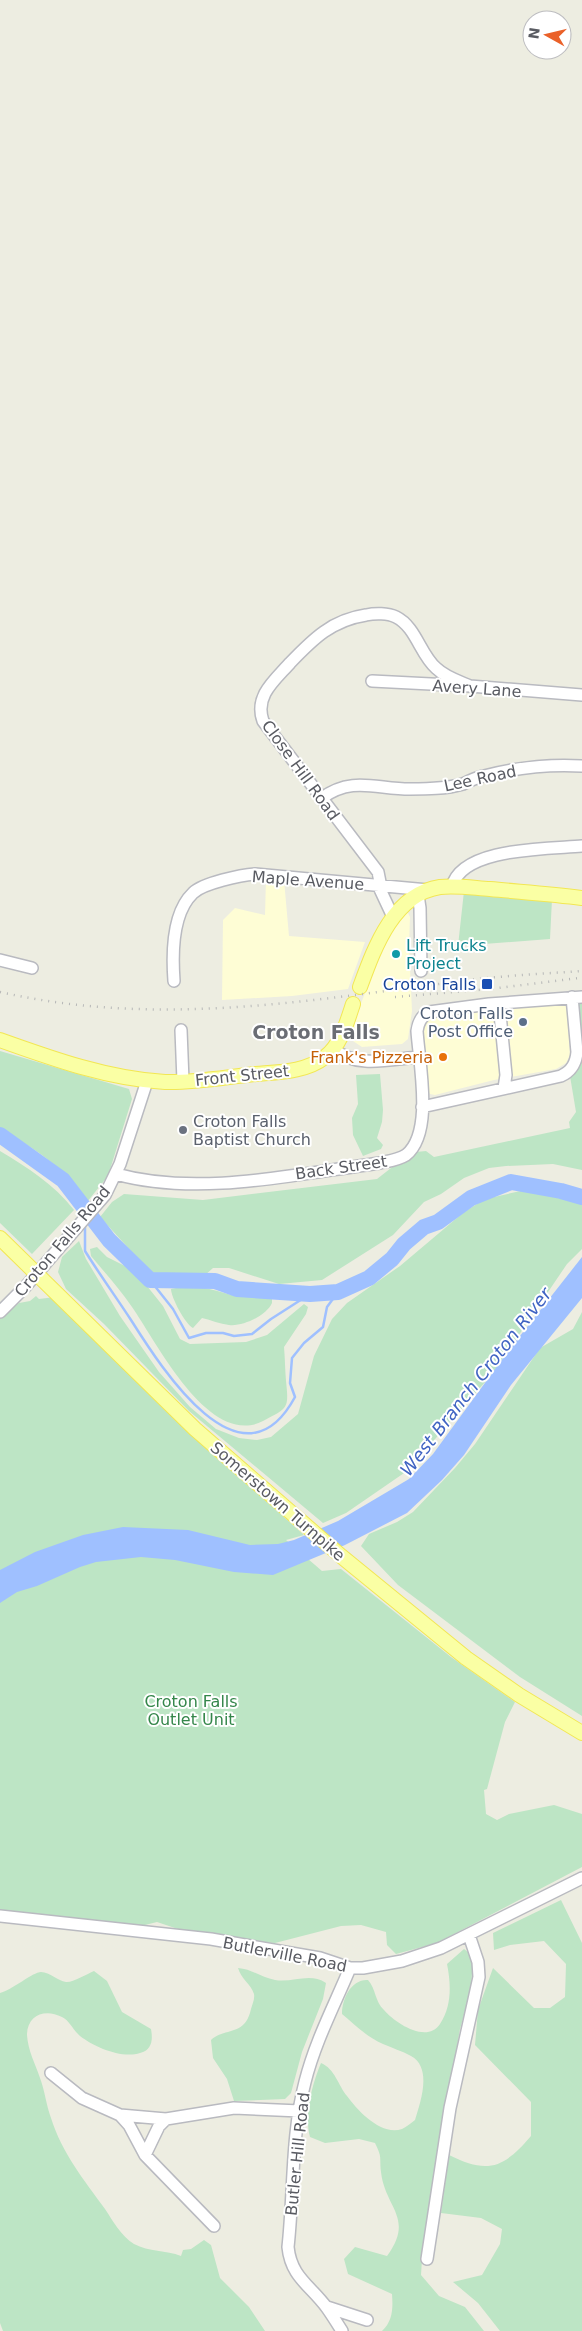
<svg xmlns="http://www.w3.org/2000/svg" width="582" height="2331" font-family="'DejaVu Sans',sans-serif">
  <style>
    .commercial { fill: #fefdd5 }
    .green { fill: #bde5c5 }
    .water { fill: #9fc0ff }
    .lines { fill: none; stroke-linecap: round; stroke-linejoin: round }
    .stream { stroke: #9fc0ff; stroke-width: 2.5 }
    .river { stroke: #9fc0ff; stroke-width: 16 }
    .minor-casing { stroke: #b9bac0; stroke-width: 14 }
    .major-casing { stroke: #f2e754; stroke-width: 16 }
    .minor { stroke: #fff; stroke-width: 11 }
    .major { stroke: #faffa4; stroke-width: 14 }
    .rail { stroke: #b6b7b7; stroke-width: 2.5; stroke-dasharray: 1 6; stroke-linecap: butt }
    .culture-dot { fill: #0f9aa8; stroke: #fff; stroke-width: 2 }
    .transit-dot { fill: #1a4fb4; stroke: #fff; stroke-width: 2 }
    .service-dot { fill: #5c6f8a; stroke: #fff; stroke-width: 2 }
    .food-dot { fill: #e8710a; stroke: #fff; stroke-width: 2 }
    .worship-dot { fill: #6b7280; stroke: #fff; stroke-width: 2 }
    .labels { text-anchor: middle; stroke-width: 4; stroke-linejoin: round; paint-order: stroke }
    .street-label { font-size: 16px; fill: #595b62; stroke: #fff }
    .culture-label { font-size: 16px; fill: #0d838f; stroke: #fff; text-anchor: start }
    .transit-label { font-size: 16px; fill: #164399; stroke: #fff; text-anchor: end }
    .service-label { font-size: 16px; fill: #4e5e75; stroke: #fff; text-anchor: end }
    .food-label { font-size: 16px; fill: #c56008; stroke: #fff; text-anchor: end }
    .worship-label { font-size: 16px; fill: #5b616d; stroke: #fff; text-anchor: start }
    .park-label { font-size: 16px; fill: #34864a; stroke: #fff }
    .water-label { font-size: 18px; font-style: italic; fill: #4064c3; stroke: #fff }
    .quarter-label { font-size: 19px; font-weight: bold; fill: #6a6d74; stroke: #fff }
  </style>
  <rect width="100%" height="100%" fill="#edede1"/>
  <path class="commercial" d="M266,879L284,880L289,936L365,942L348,989L292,996L222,1000L223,920L235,908L265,915Z
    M404,913H408L410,917L409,947L412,1011L408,1039L402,1044L362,1047L353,1041L352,1029L358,1011L383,947Z
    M561,1000L567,1006L570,1055L566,1063L556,1069L494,1080L435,1095L430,1094L425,1089L419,1026L432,1013L503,1009Z"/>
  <path class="green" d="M464,891L552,899L550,939L458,946Z
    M578,1001H582V1170L553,1164L506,1166L489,1168L464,1178L441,1194L424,1202L393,1235L322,1280L279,1284L229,1268H213L204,1276L153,1275L100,1217L112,1202L124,1194L203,1200L377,1179L400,1161L416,1152L426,1151L434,1157L570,1128L569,1122L576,1112L570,1076L577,1071L579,1061Z
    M0,1051L129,1089L132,1099L108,1176L87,1202C66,1168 34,1148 0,1129Z
    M380,1074L383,1110L382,1122L377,1138L383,1145L381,1149L363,1156L353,1135L352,1118L358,1104L356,1075Z
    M0,1151C28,1168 54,1184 74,1210L32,1254L0,1223Z
    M525,1190C543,1192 568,1192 582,1205V1249L567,1264L493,1373L407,1471L346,1513L323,1523L189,1411L104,1324L66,1289L58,1272L62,1257L79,1241L86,1259L120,1316L159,1372L190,1407L216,1429L239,1438L257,1440L271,1437L298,1414L314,1356L332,1319L347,1303L400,1266L464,1212L485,1199Z
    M97,1247L107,1257L135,1271L163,1306L180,1339L190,1344L246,1342L267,1335L304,1304L308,1307L306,1314L284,1347C285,1358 285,1370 286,1381C289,1409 288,1408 263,1421C209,1449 156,1341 132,1307C120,1289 105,1273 91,1256L90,1249Z
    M186,1286C204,1286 219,1292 236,1296C247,1297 260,1296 272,1299V1303C267,1315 243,1327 229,1325C220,1324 211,1320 202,1318L193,1328C185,1324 171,1297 171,1289Z
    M36,1296L39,1299L55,1297L233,1471L304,1535L286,1540L322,1571L341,1569L451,1657L515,1702L505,1722L487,1789L484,1790L486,1814L497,1820L509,1814L554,1805L582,1814V1867L437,1943L396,1954L387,1945L386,1932L361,1925L341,1926L275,1943L205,1938L157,1922L137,1927L0,1913V1319L19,1303L30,1301Z
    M582,1312V1716L520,1677L398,1585L361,1546L369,1534L397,1522L413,1512L455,1468L475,1444L540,1348L573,1329Z
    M561,1900L582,1943V2331H500L478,2303L453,2282L482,2275L500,2244L502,2229L481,2218L441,2213L449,2155C487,2174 503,2169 531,2136V2102L475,2045L478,2010L493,1968L534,2008H550L565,1997L566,1964L544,1941L510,1945L494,1950L493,1933Z
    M464,1949L473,1956L471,1990L460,2029L423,2244L421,2275L439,2296L465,2307L484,2331H382C393,2321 393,2308 392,2294L348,2274L344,2259L355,2247L387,2256C415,2218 385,2208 381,2172C379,2157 383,2159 375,2143L359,2139L325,2143L310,2137C304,2115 312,2084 321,2063C335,2069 338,2085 347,2096C358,2111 381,2136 402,2129C406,2127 411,2123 415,2120C420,2103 433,2068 411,2056C402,2051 392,2048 383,2044C367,2037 355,2025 342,2014C342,1999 351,1979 368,1980C376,1989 375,2002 384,2010C395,2023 427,2044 440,2024C452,2006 451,1984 447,1964Z
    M238,1968C252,1969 262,1978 275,1980C293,1983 310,1972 326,1983L323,1999L302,2052L291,2093L285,2099L234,2101L227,2079L213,2058L211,2040C225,2027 245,2037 251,2009C252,2005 255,1999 254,1994C251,1984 241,1979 238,1968Z
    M94,1971L107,1981L122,2012L151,2029C153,2040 152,2050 140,2053C122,2059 94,2047 80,2036C73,2030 70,2021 62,2017C45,2008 27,2015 27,2035C28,2051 35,2063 40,2078C45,2091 46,2105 51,2118C62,2153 84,2180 105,2209C113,2221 121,2236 134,2244C149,2252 166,2250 181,2256L183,2250L191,2249L204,2240L211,2245L220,2278L249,2307L265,2331H3L0,2323V1993C12,1990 33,1972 41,1972C50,1972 58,1981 66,1982C72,1983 87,1974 94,1971Z"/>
  <path class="water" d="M582,1257V1298L511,1385L464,1455L442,1480L407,1513L345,1545L273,1575L234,1572L175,1560L141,1557L96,1562L80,1567L37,1586L17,1592L0,1603V1570L35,1552L83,1535L123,1527L188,1530L250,1545L278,1544L294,1540L338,1521L409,1479L433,1454L509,1350Z"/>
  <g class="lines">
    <path class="stream" d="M83,1204L84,1213
      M85,1226V1251C100,1275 116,1297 131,1320C162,1369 242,1495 295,1397L290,1383L292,1358L304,1343L323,1327L327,1307L338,1292
      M150,1280L173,1309L189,1338L206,1333H223L234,1336L252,1334L271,1319L310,1294"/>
    <path class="river" d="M0,1135L63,1180L109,1240L150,1280L215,1281L237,1289L310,1294L338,1292L369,1278L392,1259L404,1244L424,1227L438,1222L471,1198L511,1182L561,1191L582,1197"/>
    <g class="minor-casing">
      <path id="minor" d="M372,681L470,686L582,695
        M322,798C352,776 376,789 410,789C426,789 446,789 463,784C470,781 476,777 484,776C515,768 550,764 582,766
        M452,887C461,847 549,849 582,846
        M418,895L420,908L421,971
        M393,917L378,885L380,882L378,872L263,721C254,696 275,680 290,663C313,639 332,620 366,615C375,613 388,613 396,617C416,627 420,654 436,668C445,677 458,681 470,686
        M0,960L32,968
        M174,981C172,954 172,913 193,893C203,883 241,875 255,874L428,890
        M499,1004L506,1075L504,1088
        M181,1030L183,1081
        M334,1049C356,1069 391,1059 418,1057
        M422,1107L561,1076C572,1071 576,1063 577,1052L572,997
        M116,1174C198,1197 296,1174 380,1163C389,1161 398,1160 406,1155C434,1133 419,1063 417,1031C418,1023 421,1016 429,1012L489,1004L582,997
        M0,1312L26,1286L105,1195L120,1164L147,1081
        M0,1916L211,1939L320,1958L350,1968H363L402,1961L441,1948L582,1878
        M51,2073L82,2098L120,2115L129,2125L145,2155L214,2226
        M120,2115L166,2119
        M145,2155L159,2126L166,2119L234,2108L300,2111
        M427,2259L450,2108L479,1977L478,1962L469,1935
        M327,2307L367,2320
        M342,2331C337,2323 332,2315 327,2308C310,2285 291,2277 288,2247C294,2193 291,2135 305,2082C315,2042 334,2006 350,1968"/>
    </g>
    <g class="major-casing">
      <path id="major" d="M360,987C374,949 393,894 440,887C456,885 474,888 490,889C521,892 551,894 582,898
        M0,1040C53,1059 109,1079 165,1082C195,1083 226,1077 256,1074C279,1072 306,1072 325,1057C341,1045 347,1022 353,1004
        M0,1238L195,1429L341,1556L466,1658L519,1695L582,1733"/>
    </g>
    <use href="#minor" class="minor"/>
    <use href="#major" class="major"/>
    <path class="rail" d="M0,992C156,1027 299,1002 454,982C496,976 539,974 582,971
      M395,997L490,989L579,978"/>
  </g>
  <circle class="culture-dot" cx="396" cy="954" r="5"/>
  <rect class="transit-dot" x="481" y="978" width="12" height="12" rx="2.5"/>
  <circle class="service-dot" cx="523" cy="1022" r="5"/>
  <circle class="food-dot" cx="443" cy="1057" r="5"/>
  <circle class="worship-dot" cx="183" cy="1130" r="5"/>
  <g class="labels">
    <g class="street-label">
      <text transform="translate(477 688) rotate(4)" y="6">Avery Lane</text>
      <text transform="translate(301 770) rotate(54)" y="6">Close Hill Road</text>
      <text transform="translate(480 778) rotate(-12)" y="6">Lee Road</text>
      <text transform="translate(308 880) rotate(4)" y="6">Maple Avenue</text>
      <text transform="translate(242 1075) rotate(-6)" y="6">Front Street</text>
      <text transform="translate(341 1167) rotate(-8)" y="6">Back Street</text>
      <text transform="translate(62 1241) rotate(-50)" y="6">Croton Falls Road</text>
      <text transform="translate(278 1501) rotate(41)" y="6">Somerstown Turnpike</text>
      <text transform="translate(285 1954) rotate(11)" y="6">Butlerville Road</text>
      <text transform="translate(297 2154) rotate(-84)" y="6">Butler Hill Road</text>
    </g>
    <g class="culture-label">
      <text x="406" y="951">Lift Trucks<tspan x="406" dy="18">Project</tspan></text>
    </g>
    <g class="transit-label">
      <text x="476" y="990">Croton Falls</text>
    </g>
    <g class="service-label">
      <text x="513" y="1019">Croton Falls<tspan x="513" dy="18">Post Office</tspan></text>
    </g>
    <g class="food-label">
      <text x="433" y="1063">Frank's Pizzeria</text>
    </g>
    <g class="worship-label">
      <text x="193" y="1127">Croton Falls<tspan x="193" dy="18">Baptist Church</tspan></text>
    </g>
    <g class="park-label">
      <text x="191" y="1707">Croton Falls<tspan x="191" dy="18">Outlet Unit</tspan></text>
    </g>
    <g class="water-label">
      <text transform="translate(476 1382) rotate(-52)" y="6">West Branch Croton River</text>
    </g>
    <g class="quarter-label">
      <text x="316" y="1039">Croton Falls</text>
    </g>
  </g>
  <g transform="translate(547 35) rotate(278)"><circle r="24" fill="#ffffff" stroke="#bdbdc0"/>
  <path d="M0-4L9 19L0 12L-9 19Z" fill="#ea6129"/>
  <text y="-8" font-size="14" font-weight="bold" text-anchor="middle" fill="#595b62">N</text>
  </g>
</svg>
